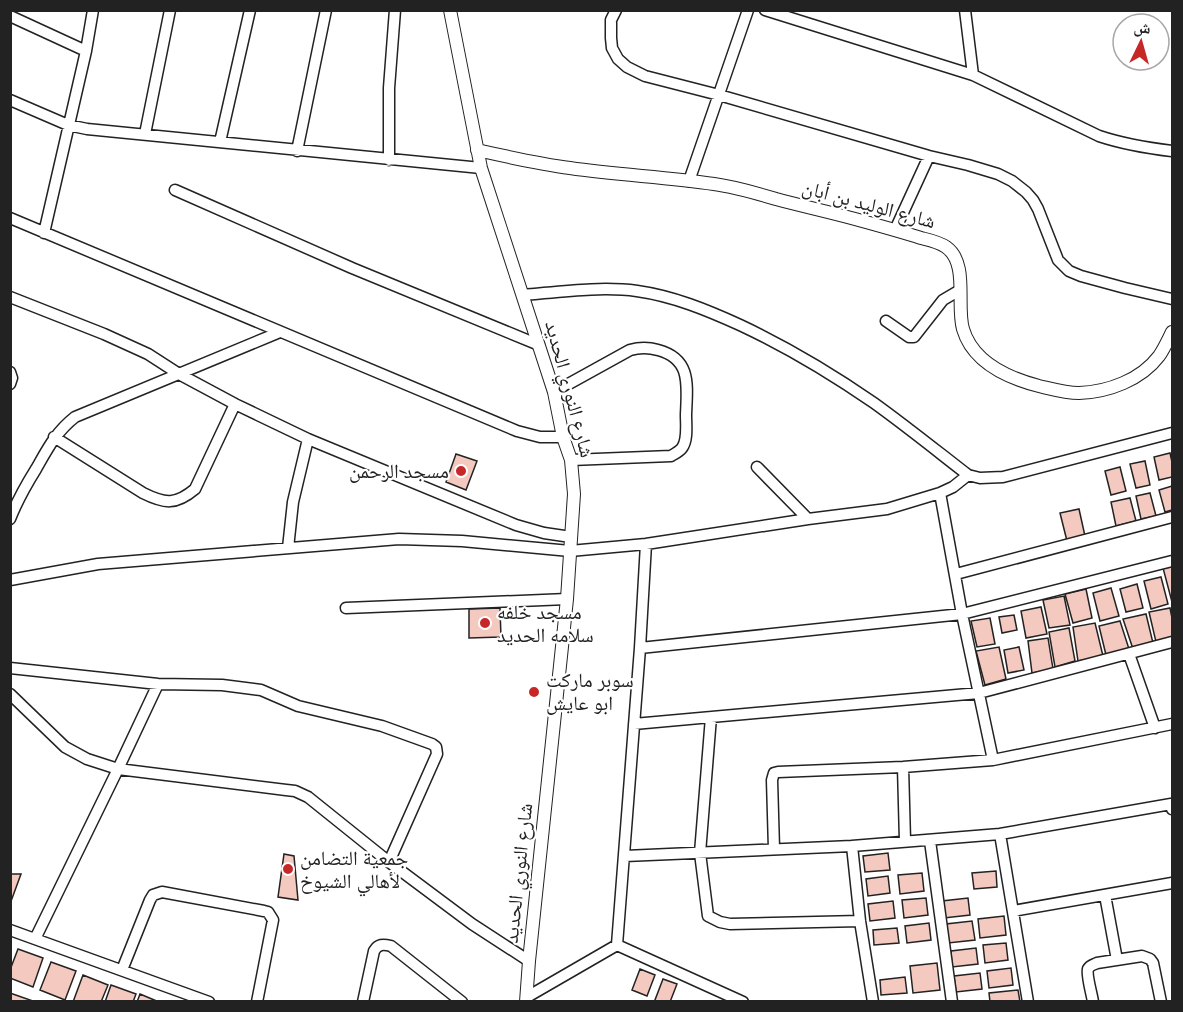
<svg xmlns="http://www.w3.org/2000/svg" width="1183" height="1012" font-family="Raleway,'Noto Naskh Arabic',sans-serif">
  <style>
    .building { fill: #f3c9c0; stroke: #222; stroke-width: 1.5 }
    .lines { fill: none; stroke-linecap: round; stroke-linejoin: round }
    .minor-casing { stroke: #222; stroke-width: 13 }
    .tertiary-casing { stroke: #222; stroke-width: 14 }
    .minor { stroke: #fff; stroke-width: 10 }
    .tertiary { stroke: #fff; stroke-width: 12 }
    .poi-dot { fill: #c62828; stroke: #fff; stroke-width: 2 }
    .labels { text-anchor: middle; stroke-width: 4.5; stroke-linejoin: round; paint-order: stroke }
    .street-label { font-size: 20px; fill: #222; stroke: #fff }
    .poi-label { font-size: 20px; fill: #222; stroke: #fff; text-anchor: start }
  </style>
  <rect width="100%" height="100%" fill="#fff"/>
  <path class="building" d="M1170,453L1172,462V477L1159,480L1154,457Z
    M456,454L477,461L466,490L446,482Z
    M1145,461L1150,485L1136,488L1130,464Z
    M1120,467L1126,491L1111,495L1105,471Z
    M1172,486V510L1165,512L1159,490Z
    M1150,493L1156,516L1141,519L1136,496Z
    M1130,498L1136,521L1116,526L1111,502Z
    M1079,509L1085,536L1067,541L1060,513Z
    M1172,567V602L1163,568Z
    M1161,577L1168,604L1151,609L1144,581Z
    M1137,584L1143,608L1126,612L1120,589Z
    M1111,588L1119,616L1100,621L1093,593Z
    M1086,589L1092,618L1073,623L1065,594Z
    M1064,596L1070,625L1049,628L1043,600Z
    M1041,607L1047,634L1026,638L1021,611Z
    M500,608L501,637L469,638V609Z
    M1170,608L1172,618V639L1156,642L1149,612Z
    M1146,614L1153,643L1133,649L1123,619Z
    M1014,615L1017,630L1002,633L999,617Z
    M990,618L995,644L977,647L971,621Z
    M1120,621L1129,649L1106,655L1099,626Z
    M1095,623L1103,656L1078,661L1073,627Z
    M1069,628L1075,661L1055,667L1049,632Z
    M1048,638L1053,669L1032,673L1028,641Z
    M999,647L1006,679L985,685L976,651Z
    M1019,647L1024,670L1008,673L1004,650Z
    M888,853L890,870L865,872L863,856Z
    M284,854L294,856L298,900L278,897Z
    M996,871L997,887L974,889L972,873Z
    M922,873L924,891L900,894L898,875Z
    M10,874H21L10,904Z
    M888,876L890,893L868,896L866,879Z
    M926,898L928,915L904,918L902,900Z
    M968,898L970,915L944,918L942,901Z
    M893,901L895,918L870,921L868,904Z
    M1004,916L1006,935L980,938L978,919Z
    M972,921L975,940L948,943L946,924Z
    M929,923L931,940L907,943L905,926Z
    M897,928L899,943L874,945L873,930Z
    M1006,943L1008,960L985,963L983,945Z
    M976,948L978,964L952,967L951,951Z
    M18,949L43,958L33,987L10,978V970Z
    M51,962L76,971L65,1000L40,990Z
    M937,963L940,990L913,993L910,966Z
    M1011,968L1013,985L989,988L987,971Z
    M640,969L655,975L647,996L632,990Z
    M980,973L982,989L956,992L954,976Z
    M83,975L108,985L101,1002H73Z
    M905,977L907,993L881,995L880,980Z
    M663,979L677,984L670,1002H659L655,1000Z
    M111,985L136,994L133,1002H105Z
    M1018,990L1020,1002H990L989,993Z
    M10,993L33,1001L32,1002H10Z
    M140,994L159,1002H137Z"/>
  <g class="lines">
    <g class="minor-casing">
      <path id="minor" d="M616,10L611,20V38L612,48L618,59L627,67L645,76L719,95L929,156L968,165L998,174L1012,181L1026,192L1033,200L1038,209L1058,260L1069,271L1081,276L1125,288L1172,299
        M765,10L973,75L1099,136C1123,144 1147,148 1172,151
        M965,10L973,75
        M10,16L86,51
        M10,100L68,125L87,129L481,168
        M145,134L170,10
        M220,142L250,10
        M297,151L326,10
        M389,160V88L395,10
        M689,181L748,10
        M175,190L352,268L539,345
        M10,218L517,431L540,437H563
        M895,230L929,156
        M44,233L86,51L93,10
        M523,295C559,292 601,286 637,291C673,296 707,310 740,325C787,347 832,374 874,403C906,426 937,451 968,475L980,478L1003,477L1172,433
        M10,297L104,334L148,354L179,374L235,404L308,439L516,525L544,533L571,537
        M886,321L909,337H914L943,300L960,290
        M10,372L12,378L10,384
        M554,392L630,350C640,347 648,347 658,350C692,359 687,386 686,415C686,425 688,440 682,448C679,452 674,454 671,456L571,460
        M54,437L143,493C165,504 176,505 195,489L235,404
        M757,467L808,519
        M940,493L962,614L993,760
        M10,519C17,501 26,485 36,469C48,448 56,432 75,417L280,332
        M288,548L293,502L308,439
        M956,574L1172,517
        M10,580L98,564L399,539L462,541L570,551L646,544L808,519L887,509L940,493L953,487L968,475
        M346,608L567,599
        M640,648L962,614L1172,561
        M1129,654L1155,728
        M10,668L158,684L222,685L261,690L298,706L382,726L432,744L436,747L437,754L389,862
        M10,694L65,747L87,759L118,769L286,790L295,791L308,797L389,862L472,924L529,961
        M711,717L700,853L708,916L720,922L730,924L860,921
        M634,724L979,693L1172,642
        M903,767L905,841
        M1000,834L1028,1002
        M930,841L952,1002
        M852,846L860,921L873,1002
        M774,849L772,780L774,773L778,772L903,767L993,760L1172,724
        M625,856L852,846L1000,834L1171,804L1172,809
        M1105,895L1117,960
        M1013,911L1172,883
        M10,930L209,1002
        M35,939L118,769L158,684
        M617,945L743,1002
        M122,970L150,900L153,895L162,892L264,911L268,912L273,920L257,1002
        M527,997L617,945L640,648L646,544
        M363,1002L374,951C378,944 383,944 391,946L462,1002
        M1093,1002C1092,994 1086,975 1088,969C1090,965 1093,965 1097,963L1142,956L1150,959L1153,963L1161,1002"/>
    </g>
    <g class="tertiary-casing">
      <path id="tertiary" d="M450,10L481,168L554,392L563,437L571,460L574,494L567,599L529,961L526,1002
        M477,150C508,157 539,164 570,168C618,175 667,177 714,184C736,187 756,193 776,199C802,206 829,212 855,219C877,225 899,231 921,238C929,240 939,242 946,247C969,263 956,305 963,329C973,363 1008,378 1039,386C1052,389 1066,393 1079,393C1108,392 1141,380 1159,356C1164,349 1168,340 1172,332"/>
    </g>
    <use href="#minor" class="minor"/>
    <use href="#tertiary" class="tertiary"/>
  </g>
  <g class="poi-dot">
    <circle cx="461" cy="471" r="6"/>
    <circle cx="485" cy="623" r="6"/>
    <circle cx="534" cy="692" r="6"/>
    <circle cx="288" cy="869" r="6"/>
  </g>
  <g class="labels">
    <g class="street-label">
      <text transform="translate(869 204) rotate(15)" y="7">شارع الوليد بن أبان</text>
      <text transform="translate(570 389) rotate(75)" y="7">شارع النوري الحديد</text>
      <text transform="translate(518 873) rotate(-84)" y="7">شارع النوري الحديد</text>
    </g>
    <g class="poi-label">
      <text x="449" y="478" text-anchor="end">مسجد الرحمن</text>
      <text x="497" y="619">مسجد خلفه<tspan x="497" dy="23">سلامه الحديد</tspan></text>
      <text x="546" y="687">سوبر ماركت<tspan x="546" dy="23">ابو عايش</tspan></text>
      <text x="300" y="865">جمعية التضامن<tspan x="300" dy="23">لأهالي الشيوخ</tspan></text>
    </g>
  </g>
  <rect width="1183" height="1012" fill="none" stroke="#222222" stroke-width="24"/>
  <g transform="translate(1141 42) rotate(5)"><circle r="28" fill="#ffffff" stroke="#a7a7a7" stroke-width="1.5"/>
  <path d="M0-4.5L10 22L0 15L-10 22Z" fill="#c62828"/>
  <text y="-9" font-size="16" font-weight="bold" text-anchor="middle" fill="#222222">ش</text>
  </g>
</svg>
